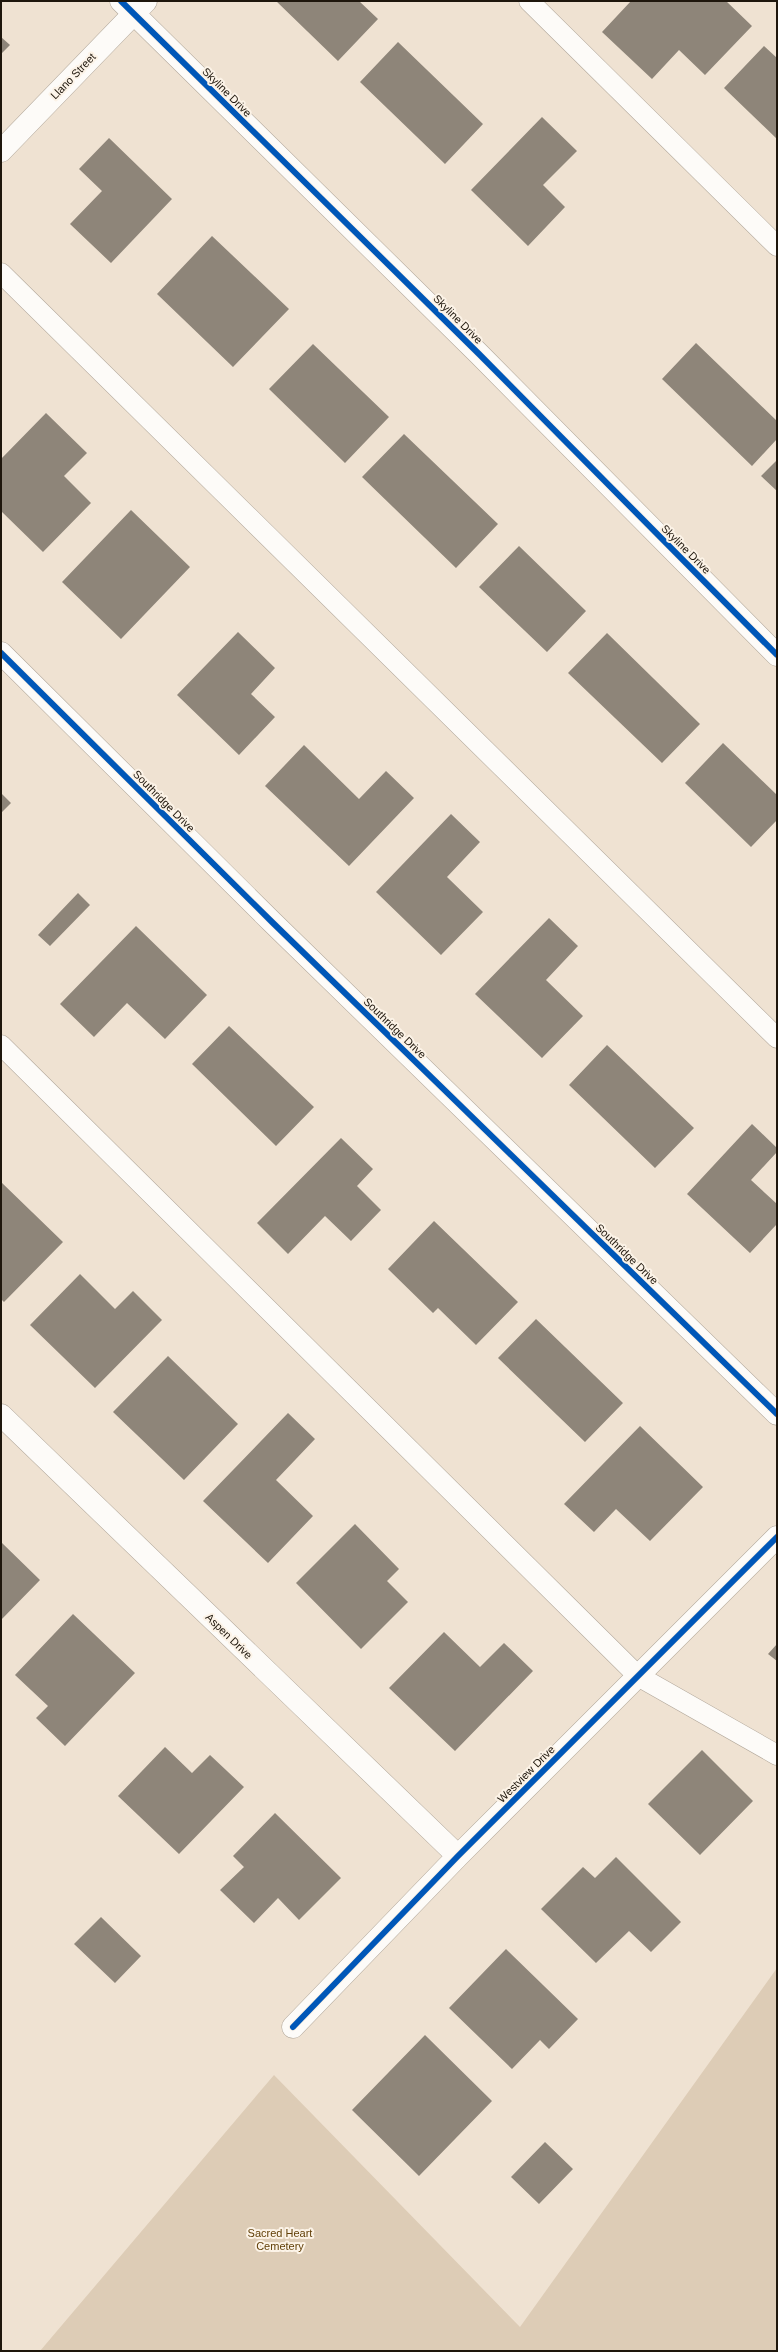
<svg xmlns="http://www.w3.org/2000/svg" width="778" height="2352" font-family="Arial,sans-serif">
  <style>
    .green { fill: #ddccb6 }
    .building { fill: #8e8579 }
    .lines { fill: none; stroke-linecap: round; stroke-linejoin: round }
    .service-casing { stroke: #b1a79a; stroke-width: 21 }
    .minor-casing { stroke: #b1a79a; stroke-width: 23 }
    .tertiary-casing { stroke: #b1a79a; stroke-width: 23 }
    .service { stroke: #fdfbf8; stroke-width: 20 }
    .minor { stroke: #fdfbf8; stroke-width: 22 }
    .tertiary { stroke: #fdfbf8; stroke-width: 22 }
    .cycleway-casing { stroke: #fcf3e7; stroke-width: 8 }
    .cycleway { stroke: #0057b8; stroke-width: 6 }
    .labels { text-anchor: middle; stroke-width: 4; stroke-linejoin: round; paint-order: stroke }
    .street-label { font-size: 11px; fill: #1e160c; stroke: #fcf3e7 }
    .park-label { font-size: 11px; fill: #624009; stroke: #fcf3e7 }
  </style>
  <rect width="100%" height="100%" fill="#efe2d2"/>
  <path class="green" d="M777,1968V2351H40L274,2075L520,2327Z"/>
  <path class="building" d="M276,1H359L378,19L338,61Z
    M631,1H726L752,26L705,75L679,50L652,79L602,32Z
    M1,37L10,45L1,54Z
    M398,42L483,124L445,164L360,82Z
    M764,46L777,58V139L724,88Z
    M542,117L577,151L543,185L565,207L528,246L471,190Z
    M109,138L172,199L111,263L70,224L102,191L79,169Z
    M212,236L289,309L233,367L157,294Z
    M696,343L777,421V439L752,466L662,379Z
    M313,344L389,417L345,463L269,389Z
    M46,413L87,453L64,476L91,503L43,552L1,511V459Z
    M404,434L498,524L456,568L362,477Z
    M777,460V491L761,476Z
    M131,510L190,567L121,639L62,582Z
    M519,546L586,611L547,652L479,587Z
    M238,632L275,668L251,694L275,717L239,755L177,695Z
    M607,633L700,724L662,763L568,673Z
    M723,743L777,795V820L751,847L685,783Z
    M304,745L359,799L386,771L414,798L349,866L265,786Z
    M1,793L11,803L1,813Z
    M451,814L480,842L447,877L483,912L441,955L376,892Z
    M78,893L90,905L50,946L38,935Z
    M549,918L578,946L546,980L583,1016L542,1058L475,994Z
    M136,926L207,995L165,1039L127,1003L94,1037L60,1004Z
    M229,1026L314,1107L276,1146L192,1064Z
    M607,1045L694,1128L655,1168L569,1085Z
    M752,1124L777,1148V1152L751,1180L777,1204V1224L750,1253L687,1194Z
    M341,1138L373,1169L357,1186L381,1210L351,1241L325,1216L288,1254L257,1223Z
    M1,1182L63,1242L4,1302L1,1299Z
    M434,1221L518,1302L476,1345L438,1308L433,1313L388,1269Z
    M80,1274L115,1309L133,1291L162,1320L95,1388L30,1325Z
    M536,1319L623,1403L585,1442L498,1358Z
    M168,1356L238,1424L184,1480L113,1412Z
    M288,1413L315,1439L276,1480L313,1516L268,1563L203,1501Z
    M640,1426L703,1487L650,1541L616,1509L594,1532L564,1504Z
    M355,1524L399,1569L387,1581L408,1602L361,1649L296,1583Z
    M1,1542L40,1580L1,1620Z
    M73,1614L135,1673L65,1746L36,1718L48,1706L15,1675Z
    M444,1632L480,1667L504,1643L533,1671L455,1751L389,1688Z
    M777,1644V1661L768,1654Z
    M165,1747L192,1773L210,1755L244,1787L179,1854L118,1796Z
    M702,1750L753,1801L700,1855L648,1804Z
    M275,1813L341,1878L299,1920L278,1898L254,1923L220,1890L244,1867L233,1856Z
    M616,1857L681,1922L651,1952L629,1931L596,1963L541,1909L583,1867L595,1878Z
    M101,1917L141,1956L115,1983L74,1944Z
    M506,1949L578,2019L549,2049L540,2040L512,2069L449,2008Z
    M425,2035L492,2101L419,2176L352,2110Z
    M545,2142L573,2169L539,2204L511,2177Z"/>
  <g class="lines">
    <g class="service-casing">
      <path id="service" d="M529,1L777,246
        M1,273L777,1038
        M1,1045L638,1676L777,1755"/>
    </g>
    <g class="minor-casing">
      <path id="minor" d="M1,151L146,1
        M1,653L272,922L777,1414
        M1,1415L458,1856
        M293,2027L458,1856L777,1537"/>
    </g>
    <g class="tertiary-casing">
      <path id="tertiary" d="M121,1L479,354L777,655"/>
    </g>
    <use href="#service" class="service"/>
    <use href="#minor" class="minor"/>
    <use href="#tertiary" class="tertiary"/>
    <g class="cycleway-casing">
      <path id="cycleway" d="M121,1L479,354L777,655
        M1,653L272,922L777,1414
        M293,2027L458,1856L777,1537"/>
    </g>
    <use href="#cycleway" class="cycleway"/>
  </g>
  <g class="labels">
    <g class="street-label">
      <text transform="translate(73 76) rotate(-46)" y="4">Llano Street</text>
      <text transform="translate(227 92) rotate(45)" y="4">Skyline Drive</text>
      <text transform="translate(458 319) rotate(45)" y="4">Skyline Drive</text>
      <text transform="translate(686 549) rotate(45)" y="4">Skyline Drive</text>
      <text transform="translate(164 801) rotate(45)" y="4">Southridge Drive</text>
      <text transform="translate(395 1028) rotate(44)" y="4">Southridge Drive</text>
      <text transform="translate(627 1254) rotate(44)" y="4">Southridge Drive</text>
      <text transform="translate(229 1636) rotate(44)" y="4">Aspen Drive</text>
      <text transform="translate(526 1774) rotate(-45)" y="4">Westview Drive</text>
    </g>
    <g class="park-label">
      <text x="280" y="2237">Sacred Heart<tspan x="280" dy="13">Cemetery</tspan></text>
    </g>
  </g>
  <rect width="778" height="2352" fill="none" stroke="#1e160c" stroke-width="4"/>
</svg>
